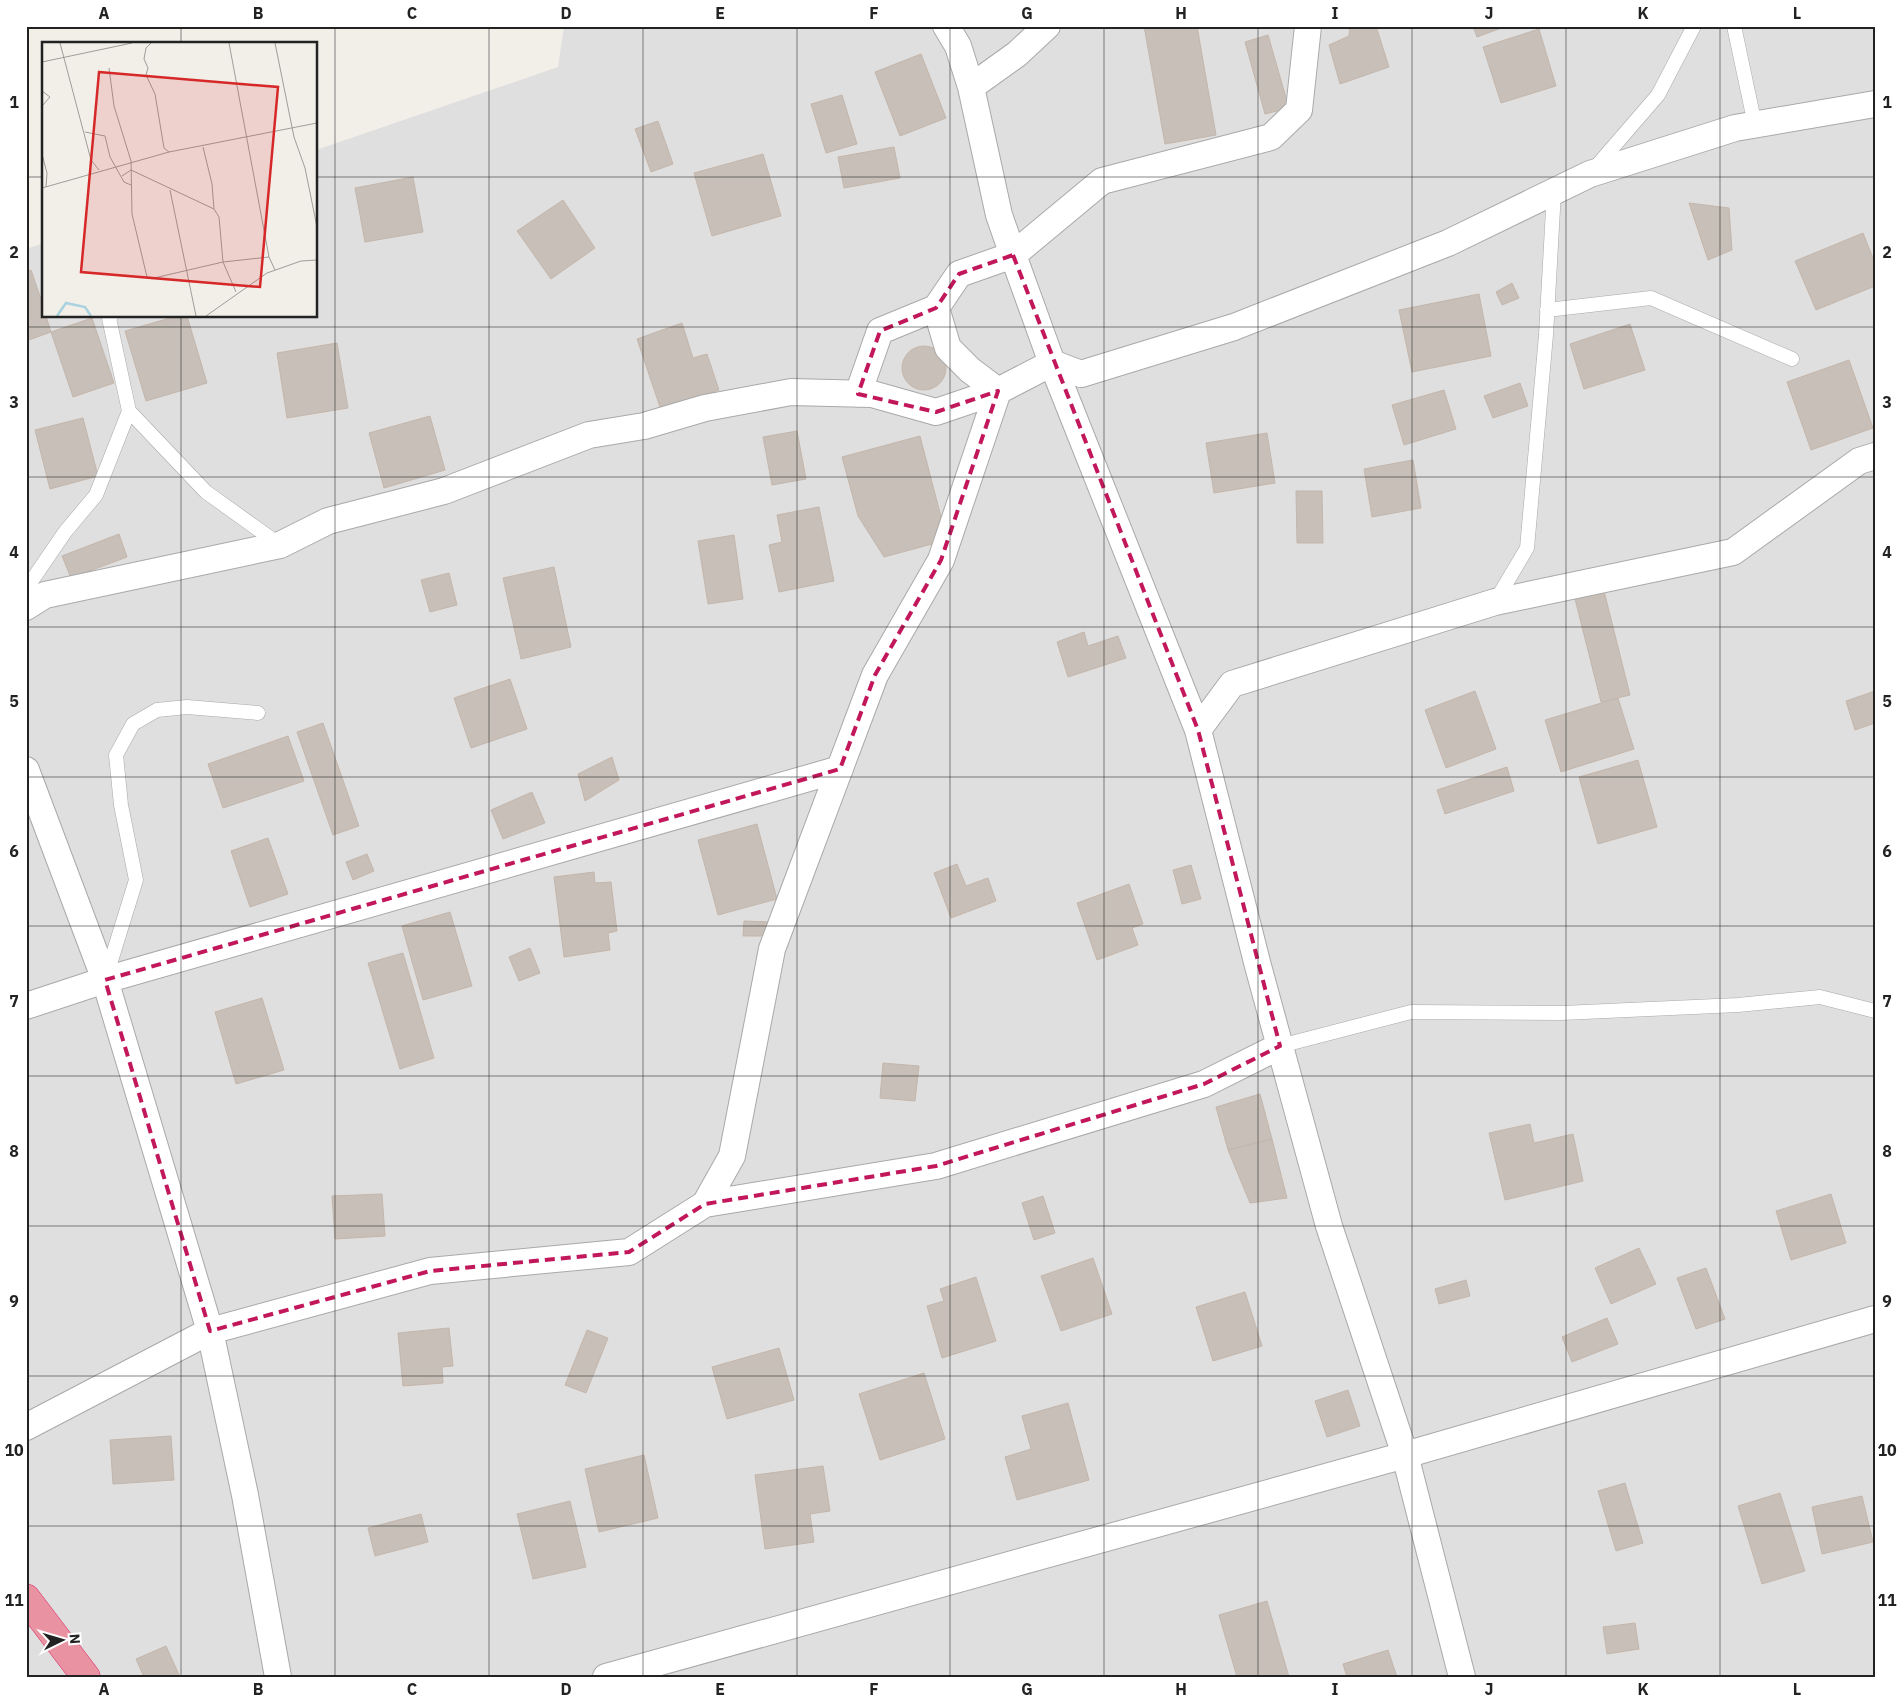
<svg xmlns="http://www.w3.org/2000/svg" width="1901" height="1703" font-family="'IBM Plex Sans',sans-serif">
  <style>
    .residential { fill: #e0dfdf }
    .building { fill: #c7bfb8; stroke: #c4b6ab }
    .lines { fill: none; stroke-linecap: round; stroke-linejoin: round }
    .lane-casing { stroke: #a9a9a9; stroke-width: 15 }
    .street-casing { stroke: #a9a9a9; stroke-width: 28 }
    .highway-casing { stroke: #dc2a67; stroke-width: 29 }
    .lane { stroke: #fff; stroke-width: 14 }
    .street { stroke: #fff; stroke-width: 26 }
    .highway { stroke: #e892a2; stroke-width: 28 }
    .marked { fill: none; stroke: #c2185b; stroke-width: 4; stroke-dasharray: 10 6; stroke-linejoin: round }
    .grid { fill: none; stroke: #222; stroke-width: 1; stroke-opacity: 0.55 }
    .inset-river { fill: none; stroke: #aad3df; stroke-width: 2.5 }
    .inset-road { fill: none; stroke: #9f9d99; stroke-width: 1 }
    .view { fill: #d62828; fill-opacity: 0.15; stroke: #d62828; stroke-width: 2.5 }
    .inset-edge { fill: none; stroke: #222; stroke-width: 2.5 }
    .neatline { fill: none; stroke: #222; stroke-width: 2 }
    .grid-label { font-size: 16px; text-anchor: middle; font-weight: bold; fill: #222 }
  </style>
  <rect width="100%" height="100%" fill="#f2efe9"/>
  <path class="residential" d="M564,26H1875V1677H26V249L44,243V316H316V150L558,67Z"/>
  <path class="building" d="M1144,26H1197L1216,135L1165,144Z
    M1350,26H1376L1389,67L1340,84L1329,45L1349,36Z
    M1473,26H1507L1477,37Z
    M1539,29L1556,86L1501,103L1483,47Z
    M1268,35L1289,108L1265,114L1245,42Z
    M921,54L946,118L900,136L875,72Z
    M842,95L857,144L826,153L811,104Z
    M658,121L673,164L651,172L635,129Z
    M894,147L900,178L844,188L838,157Z
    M763,154L781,216L712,236L694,173Z
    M413,177L423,232L365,242L355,188Z
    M563,200L595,248L551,279L517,231Z
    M1689,203L1729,208L1732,250L1708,260Z
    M1863,233L1875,263V286L1816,310L1795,261Z
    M31,270L44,308V316H46L51,332L26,341V272Z
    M1512,283L1519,298L1502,305L1496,292Z
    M1479,294L1491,356L1412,372L1399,310Z
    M177,316H187L207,383L146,401L125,331Z
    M92,318L114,383L73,397L51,332Z
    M682,323L693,358L707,354L719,390L661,410L637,339Z
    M1630,324L1645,370L1584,389L1570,344Z
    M337,343L348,408L287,418L277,353Z
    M902 368a22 22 0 1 1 44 0a22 22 0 1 1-44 0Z
    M1849,360L1873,428L1811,450L1787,382Z
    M1520,383L1528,406L1493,418L1484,396Z
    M1444,390L1456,429L1404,445L1392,405Z
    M430,416L445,470L384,488L369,433Z
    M83,418L98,476L50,489L35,430Z
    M797,431L806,479L772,485L763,437Z
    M1267,433L1275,483L1214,493L1206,443Z
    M920,436L947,540L884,557L858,516L842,457Z
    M1413,460L1421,508L1372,517L1364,469Z
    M1296,491H1322L1323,543H1297Z
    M819,507L834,581L779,592L769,545L782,542L777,515Z
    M119,534L127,557L71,578L62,556Z
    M734,535L743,599L708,604L698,541Z
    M554,567L571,647L521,659L503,578Z
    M449,573L457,605L430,612L421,580Z
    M1604,591L1630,695L1601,702L1575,599Z
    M1084,632L1088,646L1118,636L1126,658L1068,677L1057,642Z
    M510,679L527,729L471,748L454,698Z
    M1475,691L1496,749L1446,768L1425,710Z
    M1875,691V723L1855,730L1846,701Z
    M1618,698L1634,749L1561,772L1545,720Z
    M323,723L359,826L333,835L297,732Z
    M288,736L304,781L223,808L208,764Z
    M612,757L619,780L585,801L578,774Z
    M1638,760L1657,827L1598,844L1579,777Z
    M1507,767L1514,791L1445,814L1437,790Z
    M532,792L545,823L503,839L491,810Z
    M757,824L777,899L718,915L698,840Z
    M268,838L288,894L250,907L231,851Z
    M367,854L374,871L353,880L346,862Z
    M957,864L966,886L988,878L996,901L951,918L934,873Z
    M1191,865L1201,899L1182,904L1173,870Z
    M594,872L595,883L611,882L617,931L608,933L610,950L564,957L554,877Z
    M1129,884L1143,924L1132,928L1138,945L1097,960L1077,903Z
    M450,912L472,986L423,1000L402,926Z
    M744,921L769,922L768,936H743Z
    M530,948L540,973L519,981L509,957Z
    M403,953L434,1058L400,1069L368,963Z
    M262,998L284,1070L236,1084L215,1012Z
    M883,1063L919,1066L915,1101L880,1098Z
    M1260,1094L1272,1139L1228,1150L1216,1107Z
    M1530,1124L1534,1143L1573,1134L1583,1181L1505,1200L1489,1133Z
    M1272,1139L1287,1198L1250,1203L1228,1150Z
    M382,1194L385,1236L335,1239L332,1196Z
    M1831,1194L1846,1243L1791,1260L1776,1211Z
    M1043,1196L1055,1233L1034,1240L1022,1203Z
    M1639,1248L1656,1284L1611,1304L1595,1268Z
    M1093,1258L1112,1314L1061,1331L1041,1276Z
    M1706,1268L1725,1319L1696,1329L1677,1278Z
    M976,1277L996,1341L942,1358L927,1306L944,1301L940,1289Z
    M1466,1280L1470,1296L1439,1304L1435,1289Z
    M1245,1292L1262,1346L1213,1361L1196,1307Z
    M1607,1318L1618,1344L1572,1362L1562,1337Z
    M449,1328L453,1366L442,1367L443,1383L403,1386L398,1333Z
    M587,1330L608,1338L586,1393L565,1385Z
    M779,1348L794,1400L727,1419L712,1367Z
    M924,1373L945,1439L880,1460L859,1394Z
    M1348,1390L1360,1426L1327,1437L1315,1401Z
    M1068,1403L1089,1480L1017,1500L1005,1457L1031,1449L1022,1416Z
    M171,1436L174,1480L113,1484L110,1440Z
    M644,1455L658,1518L599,1532L585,1469Z
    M823,1466L830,1511L810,1514L814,1542L765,1549L755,1475Z
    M1625,1483L1643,1543L1616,1551L1598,1491Z
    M1780,1493L1805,1571L1762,1584L1738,1506Z
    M1862,1496L1873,1542L1822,1554L1812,1507Z
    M570,1501L586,1567L533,1579L517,1514Z
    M421,1514L428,1542L375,1556L368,1528Z
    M1267,1601L1289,1677H1237L1219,1615Z
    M1635,1623L1639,1649L1607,1654L1603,1627Z
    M166,1646L180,1677H144L136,1659Z
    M1388,1650L1397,1677H1347L1343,1664Z"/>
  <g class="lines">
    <g class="lane-casing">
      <path id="lane" d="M1734,26L1755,125
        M1595,168L1658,95L1694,26
        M1547,310L1651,298L1792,359
        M111,316L109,318L129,411
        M26,589L65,532L96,495L129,411L206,492L280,545
        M1495,602L1527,548L1546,335L1554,191
        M106,977L136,880L121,805L116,755L133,724L157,710L187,707L258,713
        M1280,1046L1411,1012L1562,1013L1738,1005L1820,997L1875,1011"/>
    </g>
    <g class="street-casing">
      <path id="street" d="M946,26L958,46L971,87L999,215L1013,255L1052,363L1198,730L1258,966L1329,1226L1405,1455L1462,1677
        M971,87L1017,54L1047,26
        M858,394L880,331L936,308L959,274L1013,255L1102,181L1271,137L1299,110L1308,26
        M26,607L45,595L280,545L328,521L444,491L589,435L644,426L705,408L791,392L872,394L936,412L998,391L1052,363L1081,374L1234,327L1448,243L1590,174L1735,128L1875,104
        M1198,730L1232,684L1495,602L1733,552L1859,461L1875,456
        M26,770L105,980L210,1331L245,1495L278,1677
        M26,1006L105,980L840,769
        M705,1204L936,1166L1204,1084L1280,1046
        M26,1427L210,1331L430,1271L629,1252L705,1204L732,1156L772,949L875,675L941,560L998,391L970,370L948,348L936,308
        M606,1677L1405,1455L1875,1319"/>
    </g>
    <g class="highway-casing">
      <path id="highway" d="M26,1598L86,1677"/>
    </g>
    <use href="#lane" class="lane"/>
    <use href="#street" class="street"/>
    <use href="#highway" class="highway"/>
  </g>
  <path class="marked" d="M1013,255L1198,730L1280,1046L1204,1084L936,1166L705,1204L629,1252L430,1271L210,1331L105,980L840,769L875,675L941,560L998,391L936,412L858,394L880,331L936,308L959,274Z"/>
  <path class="grid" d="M181,26V44M335,26V1677M489,26V1677M643,26V1677M797,26V1677M950,26V1677M1104,26V1677M1258,26V1677M1412,26V1677M1566,26V1677M1720,26V1677M26,177H44M316,177H1875M181,316V1677M26,327H1875M26,477H1875M26,627H1875M26,777H1875M26,926H1875M26,1076H1875M26,1226H1875M26,1376H1875M26,1526H1875"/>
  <g transform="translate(42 42)">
    <rect width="275" height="275" fill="#f2efe9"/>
    <path class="inset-river" d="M15,274L24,261L43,265L49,274"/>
    <path class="inset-road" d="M18,1L49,118L57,128M109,1L104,6L102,17L106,26L104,33L113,52L122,106L127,110M187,1L227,215L233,228M233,1L252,95L263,126L275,185M0,20L90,1M67,26L72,64L89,119L90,172L105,235L112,236L181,220L227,215M0,49L8,55L0,64M43,90L63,94L68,115L82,140L89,143M161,105L170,142L172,167M0,112L5,131L4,145M80,134L89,128L172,167L177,175L181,220L194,250M0,146L127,110L275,81M128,148L154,274M164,274L225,231L259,219L275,218"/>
    <path class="view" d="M57,30L236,45L218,245L39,230Z"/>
    <rect width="275" height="275" class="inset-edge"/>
  </g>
  <rect width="1901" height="1703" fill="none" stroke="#ffffff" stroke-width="55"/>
  <g transform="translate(62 1640) rotate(85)" stroke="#ffffff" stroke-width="4" paint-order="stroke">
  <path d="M0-4L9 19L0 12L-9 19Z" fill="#222222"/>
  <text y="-8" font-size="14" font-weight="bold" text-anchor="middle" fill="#222222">N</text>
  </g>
  <rect x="28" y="28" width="1846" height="1648" class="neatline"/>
  <g class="grid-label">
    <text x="104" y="19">A</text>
    <text x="258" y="19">B</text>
    <text x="412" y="19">C</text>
    <text x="566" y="19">D</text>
    <text x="720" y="19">E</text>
    <text x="874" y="19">F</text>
    <text x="1027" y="19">G</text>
    <text x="1181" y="19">H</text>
    <text x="1335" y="19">I</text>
    <text x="1489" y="19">J</text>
    <text x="1643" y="19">K</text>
    <text x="1797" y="19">L</text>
    <text x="14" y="108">1</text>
    <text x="1887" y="108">1</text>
    <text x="14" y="258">2</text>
    <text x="1887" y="258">2</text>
    <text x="14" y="408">3</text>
    <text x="1887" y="408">3</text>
    <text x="14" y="558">4</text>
    <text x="1887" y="558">4</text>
    <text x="14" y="707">5</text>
    <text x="1887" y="707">5</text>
    <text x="14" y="857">6</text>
    <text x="1887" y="857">6</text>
    <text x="14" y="1007">7</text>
    <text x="1887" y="1007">7</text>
    <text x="14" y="1157">8</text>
    <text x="1887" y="1157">8</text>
    <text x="14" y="1307">9</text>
    <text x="1887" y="1307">9</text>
    <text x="14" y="1456">10</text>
    <text x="1887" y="1456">10</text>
    <text x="14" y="1606">11</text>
    <text x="1887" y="1606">11</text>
    <text x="104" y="1695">A</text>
    <text x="258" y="1695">B</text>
    <text x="412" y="1695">C</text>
    <text x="566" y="1695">D</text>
    <text x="720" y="1695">E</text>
    <text x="874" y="1695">F</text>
    <text x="1027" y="1695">G</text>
    <text x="1181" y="1695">H</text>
    <text x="1335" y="1695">I</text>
    <text x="1489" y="1695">J</text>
    <text x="1643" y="1695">K</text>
    <text x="1797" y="1695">L</text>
  </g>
</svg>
